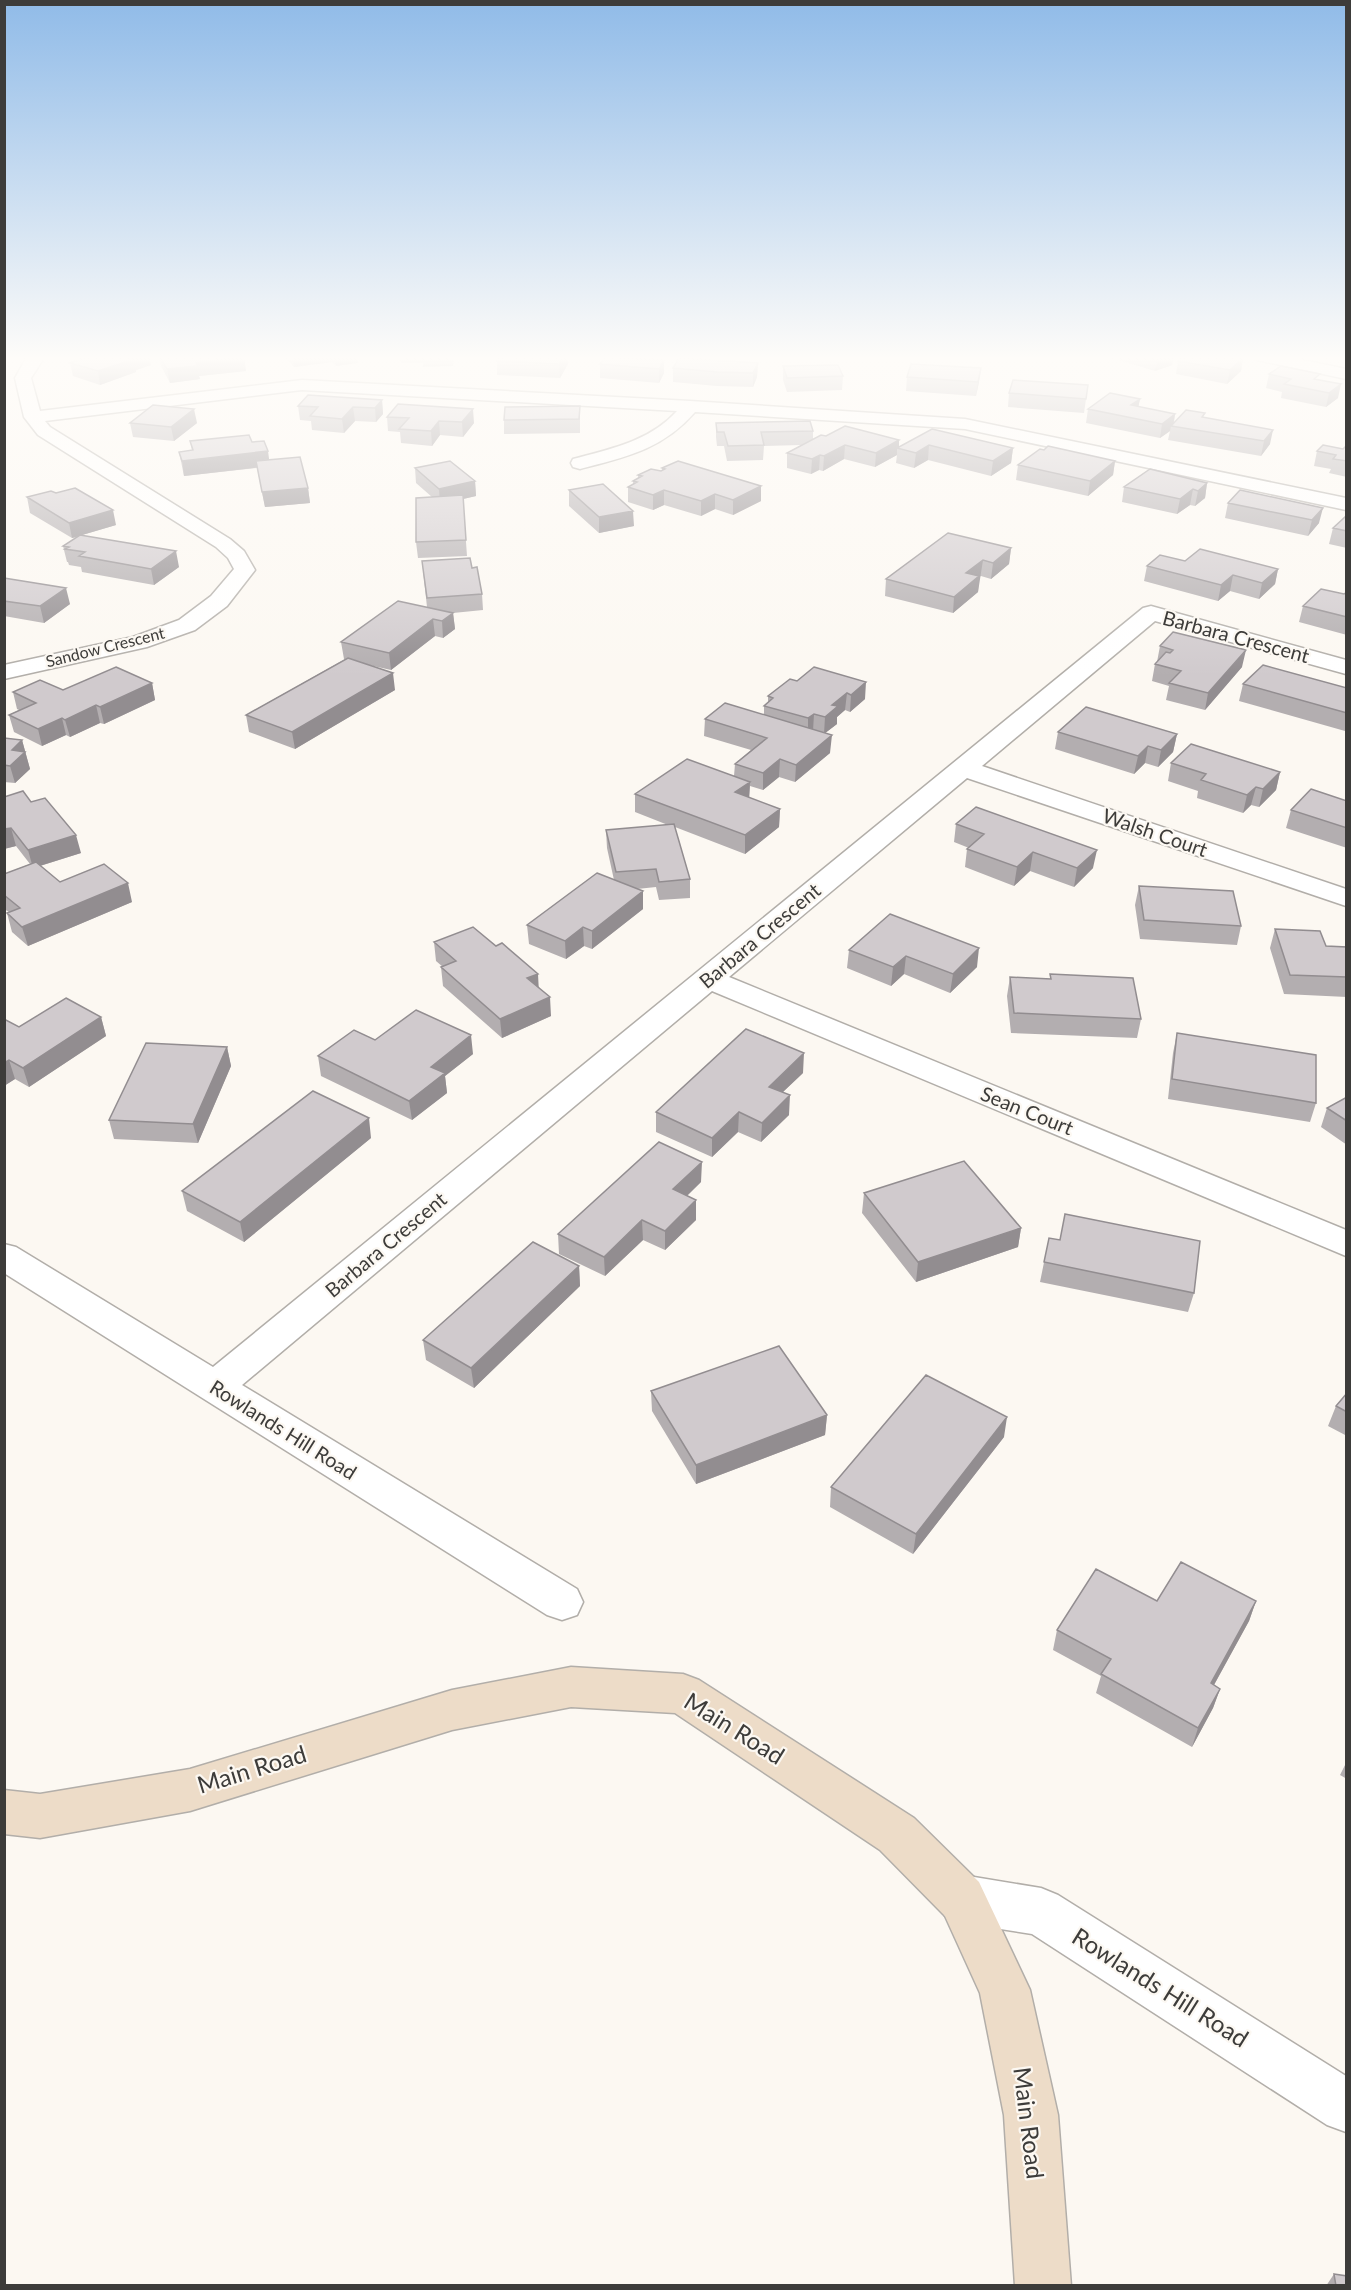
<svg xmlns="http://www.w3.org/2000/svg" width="1351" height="2290" font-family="Lato,sans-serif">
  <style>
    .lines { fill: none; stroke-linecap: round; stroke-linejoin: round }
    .minor-casing { stroke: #b2aea9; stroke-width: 3 }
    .secondary-casing { stroke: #b2aea9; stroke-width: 3 }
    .minor { fill: #fff; fill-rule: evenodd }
    .secondary { fill: #eddcc8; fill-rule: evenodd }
    .wall { fill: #b3aeb0 }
    .shaded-wall { fill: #928d90 }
    .building { fill: #d0cacd; stroke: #928d90; stroke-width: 1.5 }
    .labels { text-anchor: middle; stroke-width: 4.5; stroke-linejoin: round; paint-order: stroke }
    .far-street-label { font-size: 16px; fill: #3d3c3a; stroke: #fcf8f2 }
    .street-label { font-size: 20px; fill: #3d3c3a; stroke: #fcf8f2 }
    .near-street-label { font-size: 24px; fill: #3d3c3a; stroke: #fcf8f2 }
  </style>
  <rect width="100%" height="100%" fill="#fcf8f2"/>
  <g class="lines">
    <g class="minor-casing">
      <path id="minor" d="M28,355H46L31,378L40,411L302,380L690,401L965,419L1346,498V510L965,429L695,412C663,449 626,457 580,469L573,467L571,463L573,459C611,449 650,441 677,411L302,390L45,421L50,427L230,539L244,551L255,570L227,606L195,630L147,647L4,679V665L133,637L179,620L211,596L234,569L228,558L216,547L38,435L24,417L15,378Z
        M1249,355H1280L1346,369V379L1257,360Z
        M1151,606L1346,660V674L1155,621L982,766L1346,889V906L967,778L729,977L1346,1230V1256L712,991L242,1385L577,1589L583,1602L577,1615L562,1620L547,1615L4,1273V1244L16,1247L213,1367L1143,608Z
        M962,1875L1041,1888L1058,1895L1346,2076V2132L1327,2125L1032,1934L962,1923L945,1916L938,1899L945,1882Z"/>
    </g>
    <g class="secondary-casing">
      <path id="secondary" d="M571,1667L683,1674L699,1680L914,1818L979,1882L1030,1990L1058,2115L1071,2286H1015L1004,2115L980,1993L945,1916L880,1850L675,1713L571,1707L452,1730L190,1811L40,1838L4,1834V1790L40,1794L190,1769L452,1690Z"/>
    </g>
    <use href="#minor" class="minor"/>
    <use href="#secondary" class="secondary"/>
  </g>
  <path class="wall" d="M159,355H187L188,357H244L246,371L199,376L200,379L170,383L161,366Z
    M285,355H358V363L336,366L332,362L294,367L285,357Z
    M400,355H454L453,366L423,367V363H401Z
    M501,355H568V364L560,378L497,375V361Z
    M1102,355H1174L1172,365L1155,371Z
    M1310,355H1347L1344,357L1336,356L1331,359Z
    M1243,358L1241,371L1227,384L1176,374L1178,361Z
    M664,360V373L659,383L600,378V364Z
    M70,363L151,365L136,370V372L100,385L73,376Z
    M758,363L757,377L753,387L717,386L673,382V368Z
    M783,366L843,376L842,390L787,392L783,380Z
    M1269,374L1318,380L1338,398L1326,407L1281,398L1282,392L1266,388Z
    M907,377L979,382L976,396L906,391Z
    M1088,385L1084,413L1008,407L1009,393Z
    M1140,399L1138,407L1175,414L1174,423L1205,418L1270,444L1261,456L1168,440L1170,431L1160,438L1086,423L1088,409Z
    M382,400L383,414L376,422L355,421L344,433L312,430L311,421L300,420L298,406Z
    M580,406V433L504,434V420Z
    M387,417L474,423L463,437L440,435L432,446L401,443L400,432L388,431Z
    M130,423H197L174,441L133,437Z
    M716,423L813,431V439L826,436L899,440V447L932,429L1013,448L1011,463L991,476L928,460L914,468L896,463L897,455L875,467L844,459L823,471L819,470L811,474L787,468V453L801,445L764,446L763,460L727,461L724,446H717L716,437Z
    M190,441L252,442L269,459L308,488L310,503L265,507L257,468L184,476L179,452L192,450Z
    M1347,445V477L1329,473L1331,469L1314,466L1317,451L1343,449Z
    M1115,461L1113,475L1088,496L1016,480L1018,465Z
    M415,468L475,481L476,496L463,499L467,556L418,558L416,542L432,497L416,483Z
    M662,468L761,501L733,515L715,509L701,516L664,505L653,510L628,502V487L633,485V481L638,479V475L661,471H662Z
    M1207,483L1205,498L1195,506L1190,505L1177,514L1122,502L1124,487Z
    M569,490L634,526L599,533L569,506Z
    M1240,490L1319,523L1308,536L1225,518L1228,503Z
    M27,497L116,525L82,535L179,567L154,585L82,572L81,567L69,565L68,562H67L63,546L78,537L72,538L30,513Z
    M1347,518V548L1329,544L1333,528Z
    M1011,548L1009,564L991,579L981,576L979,577L978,592L953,613L885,596L886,579Z
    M422,561L472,568L482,594L483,610L453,613L455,629L443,638L435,636L391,670L369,665L395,690L295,749L249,732L246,715L345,659H344L341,642L427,607Z
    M1185,561L1278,569L1275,584L1259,599L1230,591L1218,601L1144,581L1147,566Z
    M4,578L70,604L44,623L4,616Z
    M1347,592V635L1299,622L1303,606L1344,594Z
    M1160,646L1242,667L1205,710L1166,700L1169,686L1152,681L1155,664L1157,662Z
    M814,667L865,699L850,712L845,710L837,717V724L825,733L830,753L795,782L779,777L763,790L750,786L749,798L780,809L779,827L745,854L675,827L690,879V898L659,900L656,887L637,889L643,891V909L592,949L584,946L566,959L529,944L527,925L614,880L607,848L606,830L668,825L635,812V794L734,776L735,764L751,750L704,736L705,719L764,715V706L768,702V696L797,681Z
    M152,683L155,700L104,724L100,723L70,737L66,735L42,746L14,732L9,715L19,710L17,709L13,692L63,690Z
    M1243,684L1347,688V730L1345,731L1239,701Z
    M1058,732L1177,734L1173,752L1158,767L1145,763L1134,774L1055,749Z
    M4,738L22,740L30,769L15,783L4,782Z
    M1171,763L1280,772L1276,790L1259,807L1251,805L1243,813L1197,798L1198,791L1168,781Z
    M4,797L31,802L81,853L40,866L60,882L132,902L28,946L12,932L7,913L9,912L4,909V874L30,864L16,846L4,849Z
    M1347,801V848L1286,828L1291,810Z
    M956,824L1093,868L1074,887L1030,871L1014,886L965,867L967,849L969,848L954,842Z
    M1139,886L1241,926L1237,945L1140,939L1135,905Z
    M890,914L977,967L950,993L904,974L891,986L847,968L849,950Z
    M1275,929L1326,946L1347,947V997L1284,994L1270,948Z
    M434,942L539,987L551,1016L502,1038L443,986L441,967H443L436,961Z
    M1050,974L1141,1019L1137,1038L1011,1033L1007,996L1010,977L1050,979Z
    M101,1017L106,1036L29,1087L15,1079L4,1086V1019L19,1027Z
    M1177,1033L1316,1103L1310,1122L1168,1099L1173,1053Z
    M227,1047L231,1066L198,1143L114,1139L109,1120Z
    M473,1054L445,1076L447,1093L412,1120L321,1076L318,1056Z
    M803,1073L783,1092L789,1115L761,1142L738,1132L712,1157L656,1132V1112Z
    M1347,1097V1145L1321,1127L1327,1108Z
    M371,1138L244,1242L187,1211L182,1191Z
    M701,1182L687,1196L696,1200V1220L665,1250L643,1240L605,1276L559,1254L558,1234Z
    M864,1193L1021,1228L1018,1247L916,1282L862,1213Z
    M1049,1238L1194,1293L1188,1312L1040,1282Z
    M579,1266L580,1286L474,1388L426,1360L423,1340Z
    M651,1391L827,1415L825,1435L696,1484L652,1411Z
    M1347,1393V1436L1328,1426L1336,1406Z
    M1004,1437L913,1554L830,1507L831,1487Z
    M1157,1601H1256L1249,1621L1214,1685L1220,1689L1213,1708L1192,1747L1096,1693L1101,1676L1053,1650L1057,1630Z
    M1347,1761V1779L1340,1775Z
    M1334,2274L1347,2286H1326Z"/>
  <path class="shaded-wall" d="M137,355H149L151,365L136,370V372L100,385L98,371Z
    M292,355H332V362L294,367Z
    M334,355H358V363L336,366Z
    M452,355H454L453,366Z
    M565,355H568V364L560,378L559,364Z
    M1160,355H1174L1172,365L1155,371L1158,357Z
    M244,357L246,371L199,376L200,379L170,383L167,369L196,363Z
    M1243,358L1241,371L1227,384L1230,370Z
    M664,360V373L659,383V369Z
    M758,363L757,377L753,387V373Z
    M981,368L979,382L976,396L978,382Z
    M1341,384L1338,398L1326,407L1329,393Z
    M1140,399L1137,413L1131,405Z
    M382,400L383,414L376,422L375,408Z
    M353,407L355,421L344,433L342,419Z
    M194,409L197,423L174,441L171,427Z
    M473,409L474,423L463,437L462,422Z
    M1175,414L1173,426H1171L1170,431L1160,438L1162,424Z
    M439,421L440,435L432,446L431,431Z
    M1273,430L1270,444L1261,456L1264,441Z
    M899,440V449L897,448V455L875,467L876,453Z
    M845,445L844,459L823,471L824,456Z
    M929,445L928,460L914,468L916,453Z
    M1013,448L1011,463L991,476L993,461Z
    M268,451L270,466L184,476L182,461Z
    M820,455L819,470L811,474L812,459Z
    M1115,461L1113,475L1088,496L1090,481Z
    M475,481L476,496L463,499L467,556L463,499L440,504L439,489Z
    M1207,483L1205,498L1195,506L1198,491Z
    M761,486V501L733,515V500Z
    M308,488L310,503L265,507L262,492Z
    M1193,489L1190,505L1177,514L1180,499Z
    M664,490V505L653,510V495Z
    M715,494V509L701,516V501Z
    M1323,508L1319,523L1308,536L1312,520Z
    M113,510L116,525L72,538L69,523Z
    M633,511L634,526L599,533V517Z
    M1011,548L1009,564L991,579L993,563Z
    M176,551L179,567L154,585L151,569Z
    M983,560L978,592L953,613L954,597L966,573Z
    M1278,569L1275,584L1259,599L1262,583Z
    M1233,575L1230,591L1218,601L1221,585Z
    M66,588L70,604L44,623L40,606Z
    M453,613L455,629L443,638L442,621Z
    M433,619L435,636L391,670L389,653Z
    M1246,650L1242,667L1205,710L1208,693Z
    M393,673L395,690L295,749L292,732Z
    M866,682L865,699L850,712L851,695Z
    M152,683L155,700L104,724L100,707Z
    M847,693L845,710L837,717V724L824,734L825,717L832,705Z
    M96,705L100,723L70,737L65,720Z
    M814,714L813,731L808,736V718Z
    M62,718L66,735L42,746L38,729Z
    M1177,734L1173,752L1158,767L1161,750Z
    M832,735L830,753L795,782L796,765Z
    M22,740L30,769L15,783L10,766L12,750Z
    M1148,746L1145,763L1134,774L1138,756Z
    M780,759L779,777L763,790V773Z
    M1280,772L1276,790L1259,807L1263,789Z
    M750,782L749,800L735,792Z
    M1256,787L1251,805L1243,813L1247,795Z
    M780,809L779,827L745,854V835Z
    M11,828L16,846L4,849V829Z
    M76,835L81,853L33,868L28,850Z
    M1097,850L1093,868L1074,887L1077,868Z
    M1033,852L1030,871L1014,886L1017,867Z
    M128,883L132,902L28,946L22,927Z
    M643,891V909L592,949V931Z
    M583,927L584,946L566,959L565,941Z
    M979,948L977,967L950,993L953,974Z
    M906,956L904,974L891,986L893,967Z
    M538,974L539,993L527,978Z
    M550,997L551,1016L502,1038L500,1019Z
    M101,1017L106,1036L29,1087L23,1068Z
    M471,1035L473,1054L445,1076L447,1093L412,1120L409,1101L431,1067Z
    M227,1047L231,1066L198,1143L193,1124Z
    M804,1053L803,1073L768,1106L769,1087Z
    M9,1060L15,1079L4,1086V1063Z
    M790,1095L789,1115L761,1142L762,1123Z
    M739,1112L738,1132L712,1157V1138Z
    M369,1118L371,1138L244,1242L240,1222Z
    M702,1162L701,1182L673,1209V1189Z
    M696,1200V1220L665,1250V1231Z
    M642,1220L643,1240L605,1276L604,1257Z
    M1021,1228L1018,1247L916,1282L918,1262Z
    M579,1266L580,1286L474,1388L471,1368Z
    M827,1415L825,1435L696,1484V1465Z
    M1007,1417L1004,1437L913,1554L916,1534Z
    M1256,1601L1249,1621L1204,1703L1211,1683Z
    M1220,1689L1213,1708L1192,1747L1198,1728Z"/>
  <path class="building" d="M94,355H137L129,357L134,359L98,371L70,363Z
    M159,355H187L188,357L197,355H242L244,357L196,363L197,366L167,369Z
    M501,355H565L559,364L497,361Z
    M1150,355H1164L1158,357Z
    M1185,355H1228L1243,358L1230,370L1178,361Z
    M605,357L664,360L659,369L600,364Z
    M679,358L758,363L753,373L717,372L673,368Z
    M911,364L981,368L978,382L907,377Z
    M838,365L843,376L787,378L783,366Z
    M1281,366L1320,374L1314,379L1341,384L1329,393L1284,384L1291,379L1269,374Z
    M1013,380L1088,385L1086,399L1009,393Z
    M1110,393L1140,399L1131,405L1175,414L1162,424L1088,409Z
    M308,395L382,400L375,408L353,407L342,419L310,416L318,407L298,406Z
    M398,404L473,409L462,422L439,421L431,431L399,429L409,418L387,417Z
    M153,405L194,409L171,427L130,423Z
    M580,406L579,419L504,420L505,407Z
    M1186,410L1205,413L1202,417L1273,430L1264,441L1171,426Z
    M810,421L813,431L761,432L764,445L728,446L724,432H717L716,423Z
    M845,426L899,440L876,453L845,445L824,456L820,455L812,459L787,453L821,435L826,436Z
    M932,429L1013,448L993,461L929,445L916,453L897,448Z
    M249,435L252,442L264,441L268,451L182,461L179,452L193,450L190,441Z
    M1323,445L1343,449L1347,445V461L1333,459L1336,455L1317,451Z
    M1048,446L1115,461L1090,481L1018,465L1040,449L1044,450Z
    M300,457L308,488L262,492L256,461Z
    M450,461L475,481L439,489L415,468Z
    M678,461L761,486L733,500L715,494L701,501L664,490L653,495L628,487L637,482L633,481L642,476L638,475L651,469L661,471L665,469L662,468Z
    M1150,469L1207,483L1198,491L1193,489L1180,499L1124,487Z
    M603,484L633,511L599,517L569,490Z
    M75,488L113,510L69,523L27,497L51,491L56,493Z
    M1240,490L1323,508L1312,520L1228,503Z
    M463,495L466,540L416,542V498Z
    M1345,517L1347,518V531L1333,528Z
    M948,533L1011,548L993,563L983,560L966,573L979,576L954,597L886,579Z
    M80,535L176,551L151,569L79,556L85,552L65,549L69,547L63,546Z
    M1200,549L1278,569L1262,583L1233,575L1221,585L1147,566L1160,555L1185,561Z
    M470,558L472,568L477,567L482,594L427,598L422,561Z
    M4,578L66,588L40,606L4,601Z
    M1321,589L1344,594L1347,592V617L1303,606Z
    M398,601L453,613L442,621L433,619L389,653L341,642Z
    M1173,632L1246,650L1208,693L1169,683L1181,671L1155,664L1166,652L1170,653L1173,650L1160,646Z
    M348,658L393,673L292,732L246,715Z
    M1263,665L1347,688V713L1243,684Z
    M116,667L152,683L100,707L96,705L65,720L62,718L38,729L9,715L36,703L13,692L40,680L63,690Z
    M814,667L866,682L851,695L847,693L832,705L838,706L825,717L814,714L808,718L764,706L773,698L768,696L790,679L797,681Z
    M725,703L832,735L796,765L780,759L763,773L735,764L767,738L705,719Z
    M1086,707L1177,734L1161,750L1148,746L1138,756L1058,732Z
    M4,738L22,740L12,750L25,752L10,766L4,765Z
    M1191,744L1280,772L1263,789L1256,787L1247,795L1201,780L1206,774L1171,763Z
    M687,759L750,782L735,792L780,809L745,835L635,794Z
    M1311,789L1347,801V828L1291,810Z
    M23,791L31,802L45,798L76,835L28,850L11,828L4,829V797Z
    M976,807L1097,850L1077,868L1033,852L1017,867L967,849L984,834L956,824Z
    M674,824L690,879L659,882L656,869L616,872L606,830Z
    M36,862L60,882L104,864L128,883L22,927L7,913L20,908L4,895V874Z
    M597,873L643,891L592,931L583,927L565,941L527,925Z
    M1139,886L1233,891L1241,926L1144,920Z
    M890,914L979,948L953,974L906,956L893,967L849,950Z
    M473,927L496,946L502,943L538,974L527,978L550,997L500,1019L441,967L456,961L434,942Z
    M1275,929L1320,931L1326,946L1347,947V977L1290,975Z
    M1050,974L1133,978L1141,1019L1014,1013L1010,977L1051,979Z
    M66,998L101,1017L23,1068L9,1060L4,1063V1019L19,1027Z
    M416,1010L471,1035L431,1067L445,1073L409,1101L318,1056L354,1030L375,1040Z
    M746,1029L804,1053L769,1087L790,1095L762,1123L739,1112L712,1138L656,1112Z
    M1177,1033L1316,1055V1103L1172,1079Z
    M146,1043L227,1047L193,1124L109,1120Z
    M313,1091L369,1118L240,1222L182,1191Z
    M1347,1097V1121L1327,1108Z
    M659,1142L702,1162L673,1189L696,1200L665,1231L642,1220L604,1257L558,1234Z
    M964,1161L1021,1228L918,1262L864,1193Z
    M1065,1214L1200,1241L1194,1293L1044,1262L1049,1238L1060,1240Z
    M533,1242L579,1266L471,1368L423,1340Z
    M779,1346L827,1415L696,1465L651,1391Z
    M926,1375L1007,1417L916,1534L831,1487Z
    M1347,1393V1412L1336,1406Z
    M1181,1562L1256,1601L1211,1683L1220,1689L1198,1728L1101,1674L1111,1659L1057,1630L1096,1569L1157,1601Z
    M1334,2274L1347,2276V2286H1336Z"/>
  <linearGradient id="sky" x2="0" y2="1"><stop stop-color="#90bbe8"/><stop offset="0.53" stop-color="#fefcf9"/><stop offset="1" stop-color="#fefcf9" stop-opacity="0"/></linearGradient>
  <rect width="1351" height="676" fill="url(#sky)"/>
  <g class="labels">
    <g class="far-street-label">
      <text transform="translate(105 647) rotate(-14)" y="6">Sandow Crescent</text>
    </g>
    <g class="street-label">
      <text transform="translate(1236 637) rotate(15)" y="7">Barbara Crescent</text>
      <text transform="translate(1155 833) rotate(19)" y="7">Walsh Court</text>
      <text transform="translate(760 936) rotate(-40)" y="7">Barbara Crescent</text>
      <text transform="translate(1027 1111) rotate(22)" y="7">Sean Court</text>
      <text transform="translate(386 1245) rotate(-40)" y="7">Barbara Crescent</text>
      <text transform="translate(283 1430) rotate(32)" y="7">Rowlands Hill Road</text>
    </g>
    <g class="near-street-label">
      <text transform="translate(734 1729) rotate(32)" y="8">Main Road</text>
      <text transform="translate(252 1770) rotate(-17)" y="8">Main Road</text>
      <text transform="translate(1160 1988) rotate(32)" y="8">Rowlands Hill Road</text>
      <text transform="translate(1028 2123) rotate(83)" y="8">Main Road</text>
    </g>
  </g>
  <rect width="1351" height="2290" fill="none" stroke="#3d3c3a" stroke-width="12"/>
</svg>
